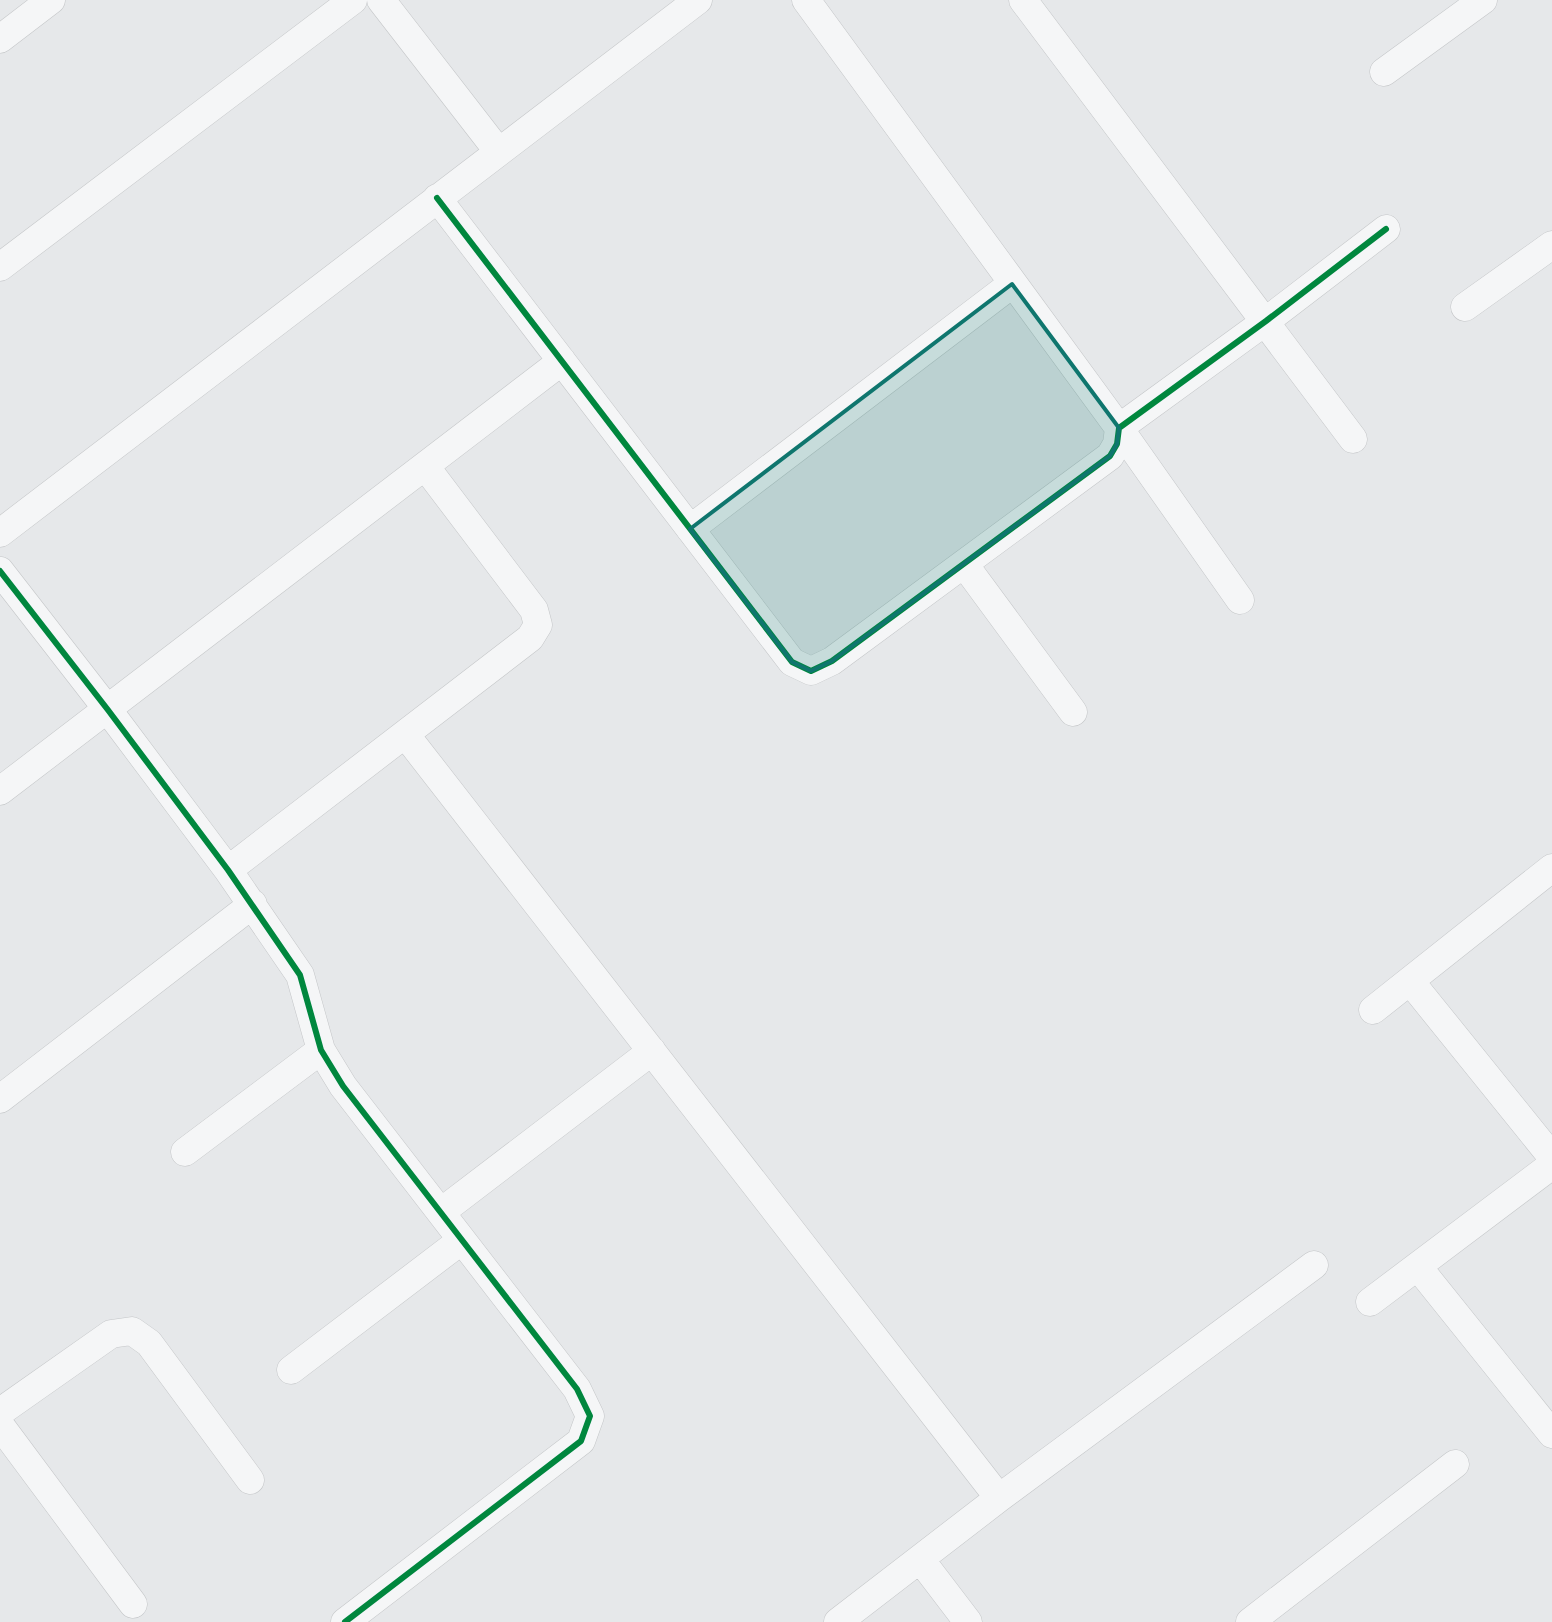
<svg xmlns="http://www.w3.org/2000/svg" width="1552" height="1622" font-family="Arial,sans-serif">
  <style>
    .lines { fill: none; stroke-linecap: round; stroke-linejoin: round }
    .minor-casing { stroke: #c4c6c8; stroke-width: 29 }
    .minor { stroke: #f5f6f7; stroke-width: 28 }
    .cycleway-casing { stroke: #f4f6f9; stroke-width: 9 }
    .cycleway { stroke: #00873e; stroke-width: 6 }
    .marked { fill: #0f766e; fill-opacity: 0.2; stroke: #0f766e; stroke-width: 4; stroke-linejoin: round }
  </style>
  <rect width="100%" height="100%" fill="#e6e8ea"/>
  <g class="lines">
    <g class="minor-casing">
      <path id="minor" d="M381,0L498,151
        M806,0L1119,428L1240,600
        M1023,0L1353,439
        M0,39L51,0
        M1384,72L1483,0
        M437,198L792,662L811,671L832,661L1110,456L1117,444L1119,428L1266,321L1386,229
        M0,267L353,0
        M1465,307L1552,245
        M690,529L1012,284
        M0,533L698,0
        M964,564L1073,712
        M0,571L108,710L228,870L300,975L321,1050L343,1086L577,1389L590,1416L581,1441L345,1622
        M405,734L999,1498
        M0,791L562,361
        M228,870L530,638L538,625L534,610L425,466
        M1410,981L1552,1157
        M1373,1010L1552,868
        M0,1099L253,904
        M185,1152L321,1050
        M441,1212L652,1051
        M1418,1267L1552,1434
        M1370,1302L1552,1165
        M291,1370L462,1240
        M0,1412L111,1334L132,1331L149,1343L250,1480
        M0,1425L133,1604
        M920,1559L968,1622
        M838,1622L999,1498L1314,1265
        M1250,1622L1455,1464"/>
    </g>
    <use href="#minor" class="minor"/>
    <g class="cycleway-casing">
      <path id="cycleway" d="M437,198L792,662L811,671L832,661L1110,456L1117,444L1119,428L1266,321L1386,229
        M0,571L108,710L228,870L300,975L321,1050L343,1086L577,1389L590,1416L581,1441L345,1622"/>
    </g>
    <use href="#cycleway" class="cycleway"/>
  </g>
  <path class="marked" d="M1012,284L1119,428L1117,444L1110,456L832,661L811,671L792,662L690,529Z"/>
</svg>
